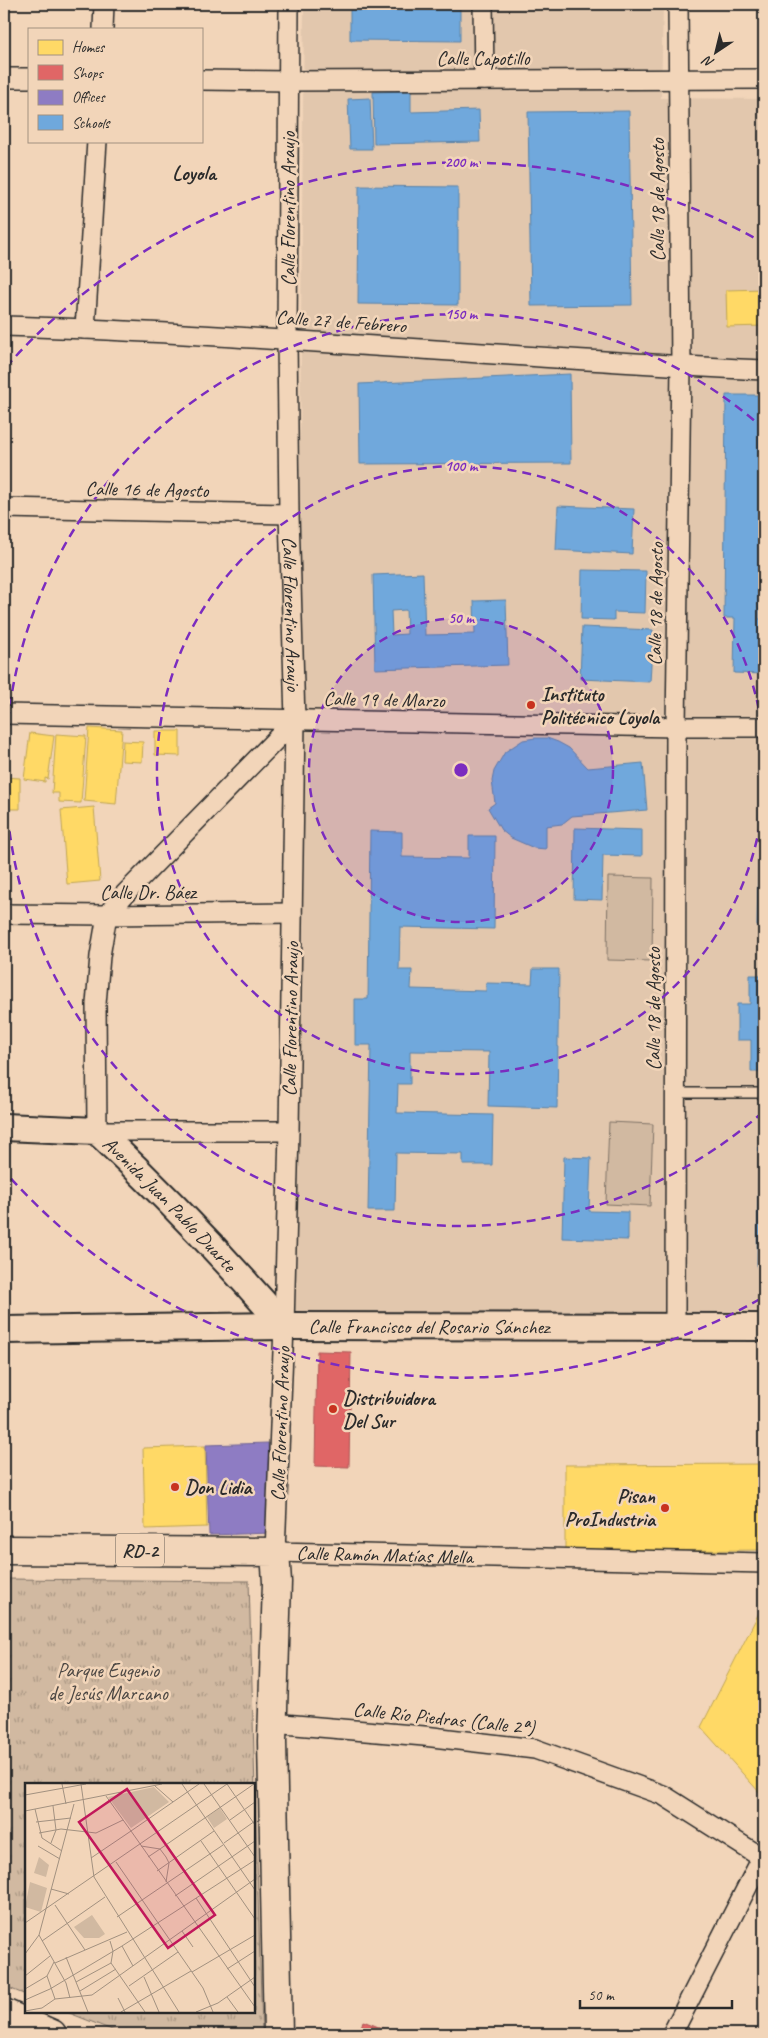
<svg xmlns="http://www.w3.org/2000/svg" width="768" height="2038" font-family="Caveat,sans-serif">
  <style>
    .built { fill: #e2c7ad }
    .park { fill: url(#park-tufts); stroke: #7e7266 }
    .garden { fill: #d1b9a1; stroke: #7e7266 }
    .homes { fill: #ffd966; stroke: #bfa554 }
    .shops { fill: #e06666; stroke: #aa5454 }
    .offices { fill: #8e7cc3; stroke: #706495 }
    .schools { fill: #6fa8dc; stroke: #5b82a7; fill-rule: evenodd }
    .lines { fill: none; stroke-linecap: round; stroke-linejoin: round }
    .lane-casing { stroke: #2b2b2b; stroke-width: 12 }
    .street-casing { stroke: #2b2b2b; stroke-width: 22 }
    .secondary-casing { stroke: #2b2b2b; stroke-width: 30 }
    .primary-casing { stroke: #2b2b2b; stroke-width: 31 }
    .lane { stroke: #f2d5b9; stroke-width: 9 }
    .street { stroke: #f2d5b9; stroke-width: 19 }
    .secondary { stroke: #f2d5b9; stroke-width: 26 }
    .primary { stroke: #f2d5b9; stroke-width: 28 }
    .ring { fill: none; stroke: #7b2cbf; stroke-width: 2.5; stroke-dasharray: 9 6 }
    .poi-dot { fill: #c8321e; stroke: #f2d5b9; stroke-width: 2 }
    .labels { text-anchor: middle; stroke-width: 5; stroke-linejoin: round; paint-order: stroke }
    .shield { fill: #f2d5b9; stroke: #675e56; stroke-width: 1 }
    .shield-label { font-size: 19px; font-weight: bold; fill: #2b2b2b }
    .street-label { font-size: 20px; fill: #2b2b2b; stroke: #f2d5b9 }
    .poi-label { font-size: 20px; font-weight: bold; fill: #2b2b2b; stroke: #f2d5b9; text-anchor: start }
    .park-label { font-size: 20px; fill: #4c4743; stroke: #f2d5b9 }
    .neighbourhood-label { font-size: 21px; font-weight: bold; fill: #2b2b2b; stroke: #f2d5b9 }
    .inset-road { fill: none; stroke: #a29180; stroke-width: 1 }
    .view { fill: #c2185b; fill-opacity: 0.15; stroke: #c2185b; stroke-width: 2.5 }
    .inset-edge { fill: none; stroke: #2b2b2b; stroke-width: 2.5 }
    .centre { fill: #7b2cbf; stroke: #f2d5b9; stroke-width: 2.5 }
    .ring-label { font-size: 15px; text-anchor: middle; font-weight: bold; fill: #7b2cbf; stroke: #f2d5b9; stroke-width: 5; stroke-linejoin: round; paint-order: stroke }
  </style>
  <defs>
    <pattern id="park-tufts" width="24" height="20" patternUnits="userSpaceOnUse" patternTransform="scale(1.25)"><rect width="24" height="20" fill="#d1b9a1"/><path d="M3 7l-1-3M5 7V3M7 7l1-3M15 17l-1-3M17 17v-4M19 17l1-3" fill="none" stroke="#aa9783"/></pattern>
  </defs>
  <rect width="100%" height="100%" fill="#f2d5b9"/>
  <filter id="ink" filterUnits="userSpaceOnUse"><feTurbulence type="fractalNoise" baseFrequency=".02" numOctaves="2"/><feDisplacementMap in="SourceGraphic" scale="10" xChannelSelector="R" yChannelSelector="G"/><feConvolveMatrix kernelMatrix="1 2 1 2 8 2 1 2 1" color-interpolation-filters="sRGB"/></filter>
  <g filter="url(#ink)">
    <path class="built" d="M304,4H663L661,98L764,99V1311L292,1313Z"/>
    <path class="park" d="M4,1579L249,1581L262,2034H122L67,2012H254V1784H26V1995L4,1986Z"/>
    <path class="garden" d="M608,877L653,878L652,961L607,960Z
      M609,1122L653,1124L650,1206L606,1204Z"/>
    <path class="homes" d="M763,289L764,326L727,327L726,290Z
      M89,728L122,730L116,804L84,801Z
      M155,731H180V756L155,755Z
      M30,733L54,736L48,779L45,778V782L24,779Z
      M56,734L86,736L81,803L59,802V793H52Z
      M123,741L143,742L142,762L122,761Z
      M4,777L20,778V809H4Z
      M94,807L100,881L67,884L61,810Z
      M205,1446L207,1527L145,1529L143,1448Z
      M764,1464V1550L565,1551V1465Z
      M764,1603V1786L760,1793L701,1727Z"/>
    <path class="shops" d="M317,1351L351,1352L349,1467L315,1466Z
      M363,2021L384,2029L382,2034H359Z
      M4,2025L20,2030L18,2034H4Z"/>
    <path class="offices" d="M268,1443L272,1533L209,1535L206,1445Z"/>
    <path class="schools" d="M350,4H460V41L350,40Z
      M411,91V112L479,110L480,142L374,144L373,92Z
      M370,98L372,149H350L348,99Z
      M629,111L632,305L531,306L528,112Z
      M359,186L458,187V305L358,304Z
      M570,374L571,463L360,464L359,384Z
      M726,395H764V435H760L759,619H764V674L734,673L735,618H724Z
      M558,506L634,509L632,554L556,550Z
      M582,570L646,571L645,613L614,612V620L581,619Z
      M423,573L425,635L475,634L474,601L506,600L508,665L375,669L373,575ZM406,610L407,634L392,635L391,611Z
      M582,627L653,630L650,682L580,679Z
      M535,738H547L558,742L569,748L588,768L643,763L647,810L572,816L562,824L546,826V849L534,848L511,838L501,830L488,808L495,803L492,781L494,771L505,752L523,740Z
      M760,781H764V926H757Z
      M575,828L642,830V856L603,855L602,900L574,899Z
      M370,831L402,832V857L469,858V836H495L494,929L400,927L399,970H412L411,989L486,991V983L532,984L533,969H559L557,1108L488,1106L489,1052L410,1051V1084H398L397,1113L493,1115L492,1165H463V1154L396,1153L395,1211H368L371,1045H355V999H368Z
      M750,975H764V1072H751V1040H737V1004H750Z
      M759,1123H764V1268H757Z
      M564,1157L591,1158L589,1211L628,1212V1240L562,1238Z"/>
    <g class="lines">
      <g class="lane-casing">
        <path id="lane" d="M676,1093H764"/>
      </g>
      <g class="street-casing">
        <g id="street">
          <path id="s1" d="M289,4L287,340L289,514L295,720L289,1131L284,1326L275,1552L764,1563"/>
          <path d="M483,4L484,80"/>
          <path d="M103,29L104,4"/>
          <path d="M4,78H29"/>
          <path d="M201,80L288,81L764,79"/>
          <path d="M4,326C258,334 511,358 764,370"/>
          <path d="M85,329L97,141"/>
          <path d="M4,508L289,514"/>
          <path d="M4,714L676,727H764"/>
          <path d="M4,914L107,915L292,913"/>
          <path d="M289,1131H97L96,1004L100,956L107,915L125,894L295,720"/>
          <path d="M675,1325L676,727L681,366L678,4"/>
          <path d="M272,1723L424,1736L535,1749L663,1795L764,1859"/>
          <path d="M672,2034L764,1854"/>
        </g>
      </g>
      <g class="secondary-casing">
        <g id="secondary">
          <path id="s2" d="M4,1127L97,1131C163,1193 225,1258 284,1326"/>
          <path id="s3" d="M4,1330L284,1326L764,1327"/>
        </g>
      </g>
      <g class="primary-casing">
        <path id="primary" d="M4,1550L275,1552L277,1582L272,1741L278,2034
          M4,2013L52,2034"/>
      </g>
      <use href="#lane" class="lane"/>
      <use href="#street" class="street"/>
      <use href="#secondary" class="secondary"/>
      <use href="#primary" class="primary"/>
    </g>
  </g>
  <circle cx="461" cy="770" r="152" fill="#7b2cbf" fill-opacity=".12"/>
  <g class="ring">
    <circle cx="461" cy="770" r="152"/>
    <path d="M764 794A304 304 0 1 1 764 746"/>
    <path d="M763 1112A456 456 0 1 1 763 428"/>
    <path d="M760 1299A608 608 0 0 1 6 1173M6 367A608 608 0 0 1 760 241"/>
  </g>
  <g class="poi-dot">
    <circle cx="531" cy="705" r="5"/>
    <circle cx="333" cy="1409" r="5"/>
    <circle cx="175" cy="1487" r="5"/>
    <circle cx="665" cy="1508" r="5"/>
  </g>
  <g class="labels">
    <rect class="shield" x="116" y="1533.5" width="48" height="33" rx="4"/>
    <g class="shield-label">
      <text x="140" y="1557">RD-2</text>
    </g>
    <g class="street-label">
      <text x="483" y="65">Calle Capotillo</text>
      <text transform="translate(657 200) rotate(-90)" y="7">Calle 18 de Agosto</text>
      <text transform="translate(288 209) rotate(-90)" y="7">Calle Florentino Araujo</text>
      <text transform="translate(341 321) rotate(4)" y="7">Calle 27 de Febrero</text>
      <text transform="translate(147 489) rotate(1)" y="7">Calle 16 de Agosto</text>
      <text transform="translate(655 604) rotate(-89)" y="7">Calle 18 de Agosto</text>
      <text dy="7" stroke="none"><textPath href="#s1" startOffset="610">Calle Florentino Araujo</textPath></text>
      <text transform="translate(384 699) rotate(1)" y="7">Calle 19 de Marzo</text>
      <text x="148" y="899">Calle Dr. Báez</text>
      <text transform="translate(653 1009) rotate(-90)" y="7">Calle 18 de Agosto</text>
      <text transform="translate(290 1019) rotate(-89)" y="7">Calle Florentino Araujo</text>
      <text dy="7" stroke="none"><textPath href="#s2" startOffset="196">Avenida Juan Pablo Duarte</textPath></text>
      <text dy="7" stroke="none"><textPath href="#s3" startOffset="425">Calle Francisco del Rosario Sánchez</textPath></text>
      <text transform="translate(280 1424) rotate(-88)" y="7">Calle Florentino Araujo</text>
      <text dy="7" stroke="none"><textPath href="#s1" startOffset="1658">Calle Ramón Matías Mella</textPath></text>
      <text transform="translate(444 1718) rotate(6)" y="7">Calle Río Piedras (Calle 2ª)</text>
    </g>
    <g class="poi-label">
      <text x="541" y="701">Instituto<tspan x="541" dy="23">Politécnico Loyola</tspan></text>
      <text x="343" y="1405">Distribuidora<tspan x="343" dy="23">Del Sur</tspan></text>
      <text x="185" y="1494">Don Lidia</text>
      <text x="655" y="1503" text-anchor="end">Pisan<tspan x="655" dy="23">ProIndustria</tspan></text>
    </g>
    <g class="park-label">
      <text x="108" y="1677">Parque Eugenio<tspan x="108" dy="23">de Jesús Marcano</tspan></text>
    </g>
    <g class="neighbourhood-label">
      <text x="194" y="180">Loyola</text>
    </g>
  </g>
  <g transform="translate(25 1783)">
    <rect width="230" height="230" fill="#f2d5b9"/>
    <path d="M129,4L144,19L106,45L83,14ZM195,25L202,36L189,45L182,34ZM5,99L22,105L16,129L0,124Z" fill="#d1b9a1"/>
    <path d="M14,74L24,82L21,94L9,90ZM67,132L80,151L74,155H59L49,144Z" fill="#d1b9a1"/>
    <path class="inset-road" d="M37,1L41,21M56,1L69,94L154,229M157,1L230,107M179,1L230,74M202,1L230,42M130,3L148,19M0,12L61,1M81,13L106,48L174,1M10,26L17,55L37,68M0,28L137,1M205,37L230,19M11,39L46,35M14,50L36,46L71,50L98,37M176,58L230,136M26,60L31,47L28,23M199,60L230,38M13,63L35,76M116,63L135,66L229,1M123,74L135,66L141,74L144,80L141,99M66,75L106,48L230,224M91,79L178,205L188,229M132,88L189,48M26,106L44,111M150,113L230,58M171,115L230,204M30,122L60,167M92,134L198,62M0,140L202,1M157,148L168,164M14,152L41,200L45,215M17,158L80,114M85,158L88,168L86,180L120,229M97,163L108,183M0,171L14,152L49,21M41,174L63,229M29,179L22,193L30,216M30,180L102,149M202,186L230,168M167,189L230,152M0,193L25,173M119,194L134,229M51,199L86,180M104,203L153,169M0,206L22,193M55,208L91,186M202,214L213,229M93,215L100,229M30,216L67,212L230,96M0,217L25,206L97,163L230,77M0,228L17,225L30,216M96,229L166,188M171,229L193,220L230,194"/>
    <path class="view" d="M102,6L190,132L143,165L54,39Z"/>
    <rect width="230" height="230" class="inset-edge"/>
  </g>
  <circle cx="461" cy="770" r="8" class="centre"/>
  <g class="ring-label">
    <text x="461" y="167">200 m</text>
    <text x="461" y="319">150 m</text>
    <text x="461" y="471">100 m</text>
    <text x="461" y="623">50 m</text>
  </g>
  <rect width="768" height="2038" fill="none" stroke="#f2d5b9" stroke-width="20"/>
  <rect x="10" y="10" width="748" height="2018" fill="none" stroke="#2b2b2b" stroke-width="2" filter="url(#ink)"/>
  <rect x="28" y="28" width="175" height="115" fill="#f2d5b9" stroke="#a29180"/>
  <rect x="38" y="40" width="25" height="15" fill="#ffd966" stroke="#a29180"/>
  <text x="72" y="52" font-size="15" fill="#2b2b2b">Homes</text>
  <rect x="38" y="65" width="25" height="15" fill="#e06666" stroke="#a29180"/>
  <text x="72" y="78" font-size="15" fill="#2b2b2b">Shops</text>
  <rect x="38" y="90" width="25" height="15" fill="#8e7cc3" stroke="#a29180"/>
  <text x="72" y="102" font-size="15" fill="#2b2b2b">Offices</text>
  <rect x="38" y="115" width="25" height="15" fill="#6fa8dc" stroke="#a29180"/>
  <text x="72" y="128" font-size="15" fill="#2b2b2b">Schools</text>
  <g transform="translate(716 52) rotate(215)" stroke="#f2d5b9" stroke-width="4" paint-order="stroke">
  <path d="M0-4L9 19L0 12L-9 19Z" fill="#2b2b2b"/>
  <text y="-8" font-size="14" font-weight="bold" text-anchor="middle" fill="#2b2b2b">N</text>
  </g>
  <path d="M580 2000v8h152v-8" fill="none" stroke="#2b2b2b" stroke-width="2.5"/>
  <text x="588" y="2000" font-size="15" fill="#2b2b2b" stroke="#f2d5b9" stroke-width="4" paint-order="stroke">50 m</text>
</svg>
